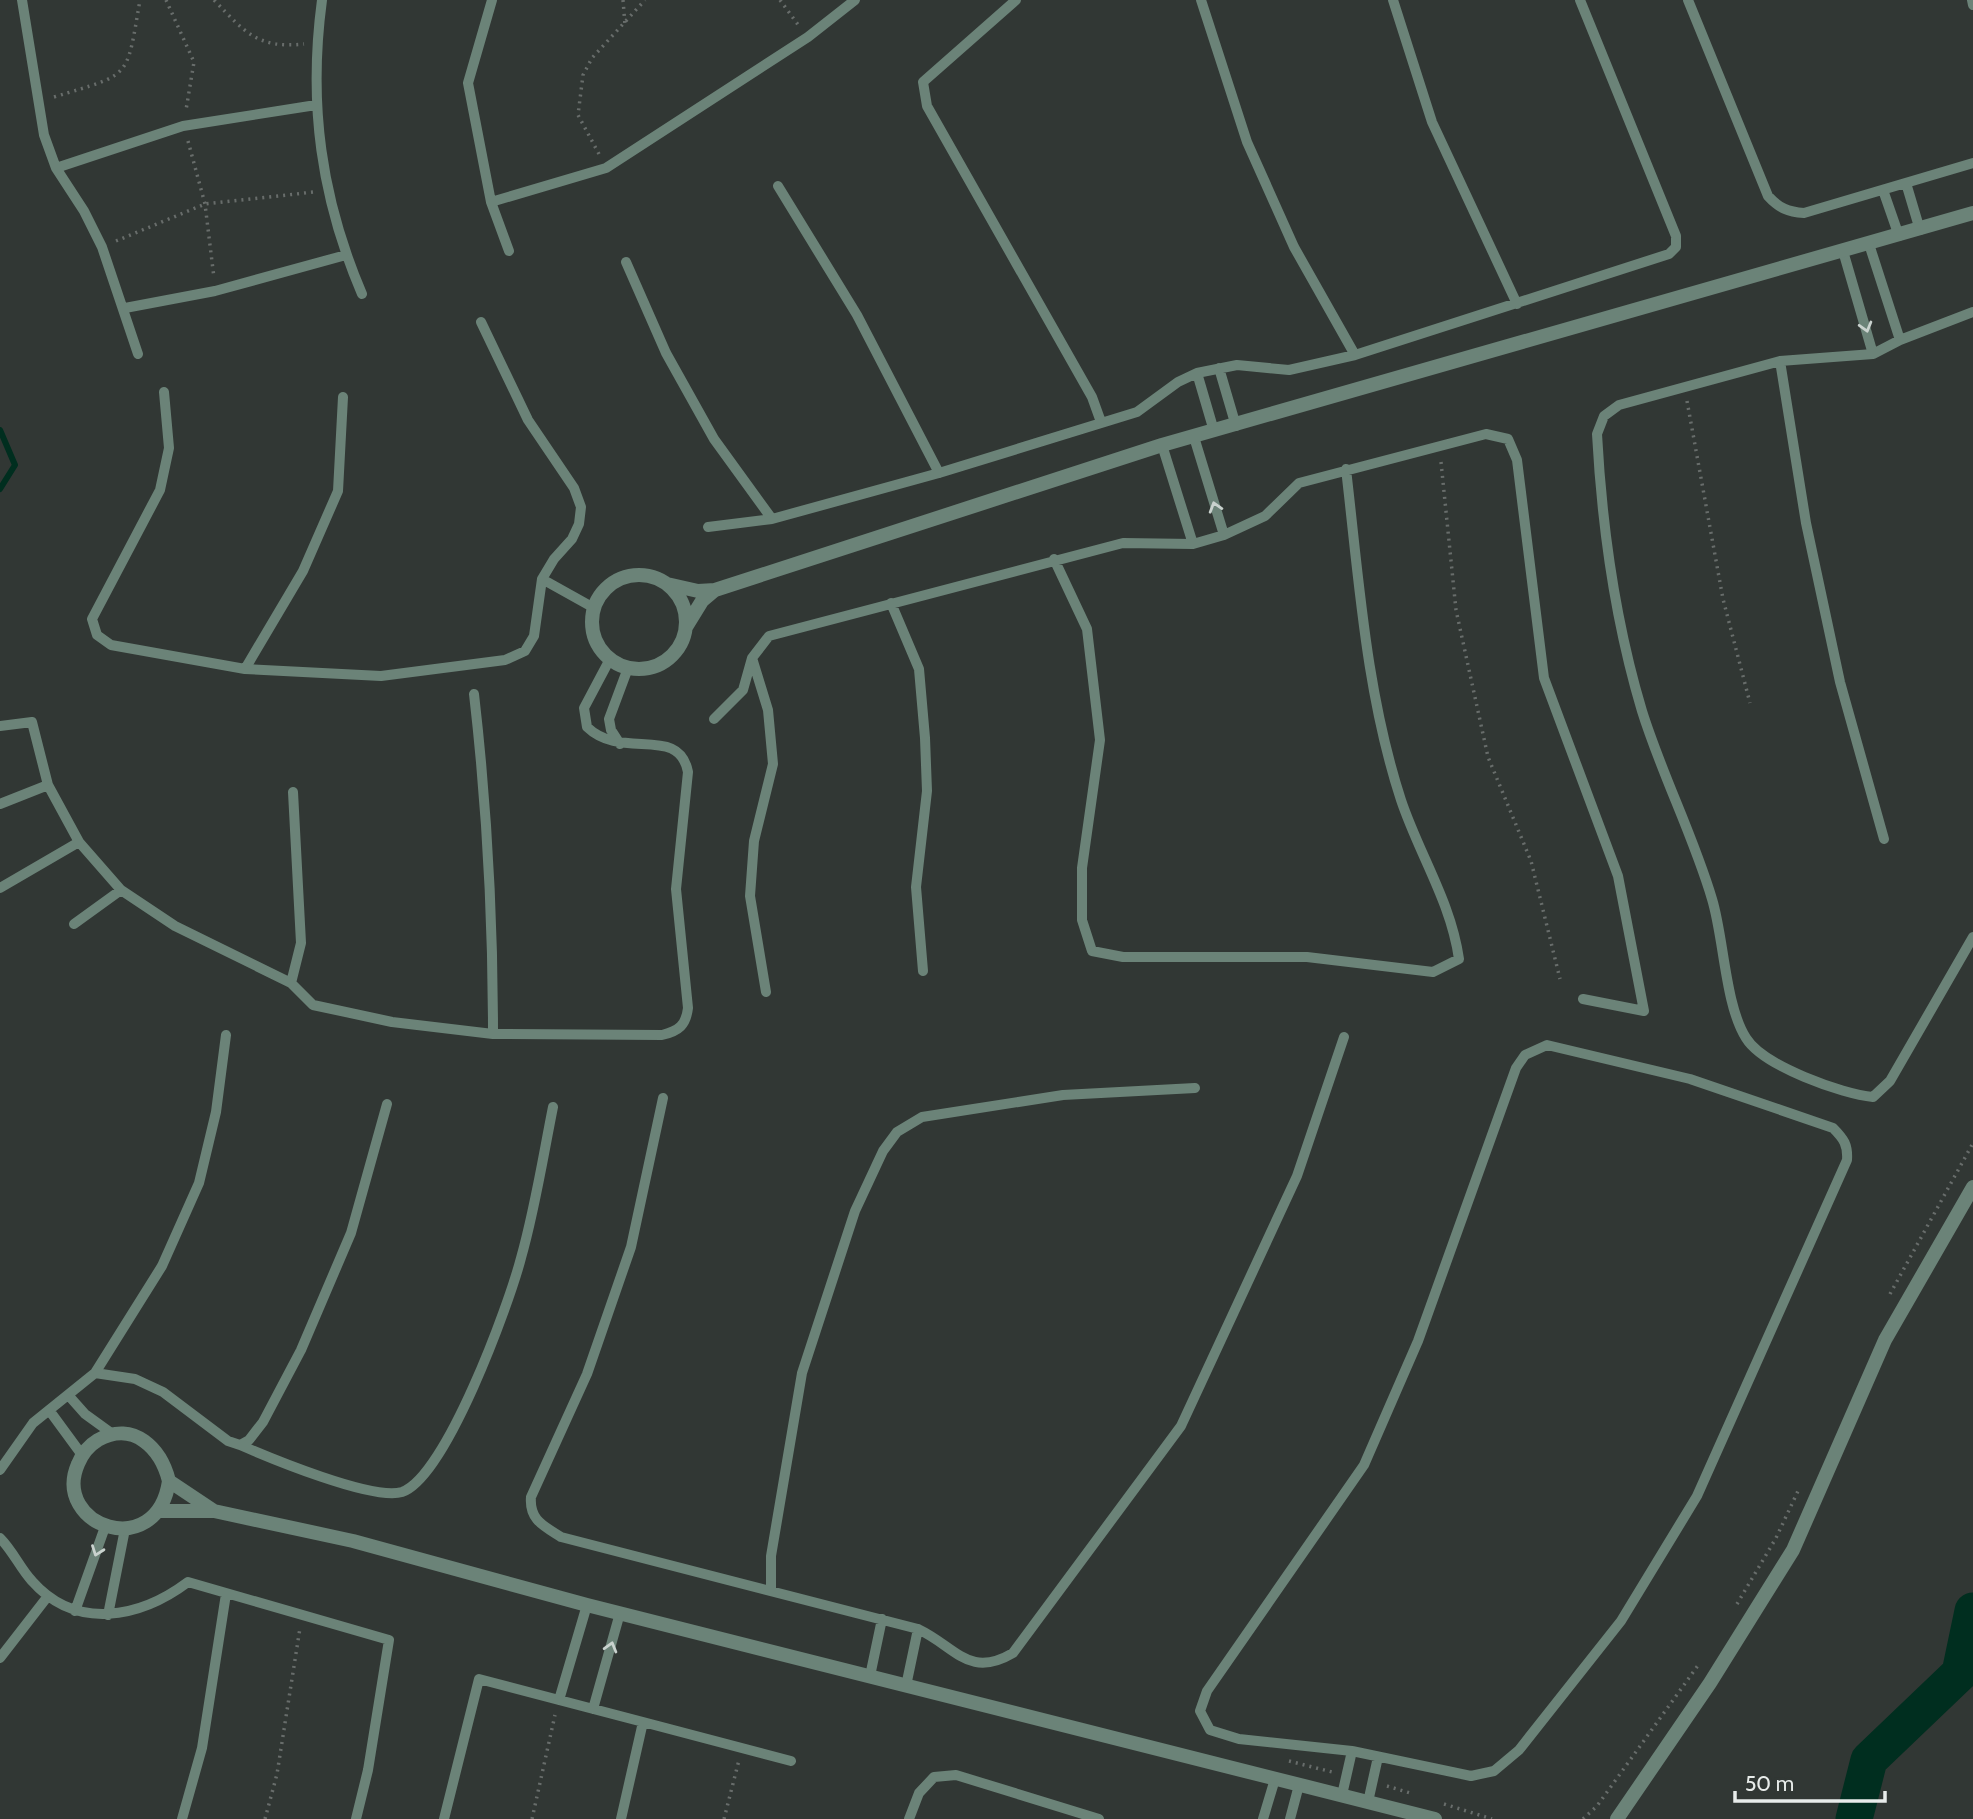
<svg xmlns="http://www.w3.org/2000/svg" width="1973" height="1819" font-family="Cabin,sans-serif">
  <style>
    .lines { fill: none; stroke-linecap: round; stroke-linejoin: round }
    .stream { stroke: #002e1f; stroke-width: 6 }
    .river { stroke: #002e1f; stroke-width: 37 }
    .path { stroke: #686d6b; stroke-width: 3.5; stroke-dasharray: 2 5; stroke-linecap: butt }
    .service { stroke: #6b8378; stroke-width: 10 }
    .minor { stroke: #6b8378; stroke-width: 14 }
    .oneway { stroke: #c9d2ce }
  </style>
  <rect width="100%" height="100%" fill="#313734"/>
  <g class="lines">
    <path class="stream" d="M0,430L15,465L0,489"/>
    <path class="river" d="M1854,1819L1869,1760L1960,1673L1973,1611"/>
    <path class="path" d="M166,0L194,62L186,110
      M214,0C245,32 257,49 304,44
      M623,0L625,25
      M780,0L799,26
      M54,97C132,73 126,81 140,0
      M188,141L205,204L214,278
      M599,154L578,115L583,75L592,58L645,0
      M116,241L205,204L314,192
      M1687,401L1723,599L1750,703
      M1441,462L1456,610L1488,757L1531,861L1560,979
      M1890,1294L1973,1143
      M1737,1604L1776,1538L1798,1491
      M1289,1761L1332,1772
      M1387,1786L1410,1793
      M1444,1804L1492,1819
      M265,1819L277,1774L300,1628
      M532,1819L555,1715
      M724,1819L739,1760
      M1583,1819L1597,1806L1699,1664"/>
    <path class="service" d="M22,0L44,135L56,168L84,211L102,247L138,354
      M322,0C308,104 321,198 362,294
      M492,0L468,83L491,202L509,251
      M1016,0L923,82L927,106L1092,397L1101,422
      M1201,0L1247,142L1294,247L1355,355
      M1393,0L1432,122L1517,304
      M1688,0L1768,196C1779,208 1788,212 1804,213L1973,163
      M1972,0L1973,5
      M56,168L183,126L316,105
      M1906,183L1920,230
      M778,186L857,315L939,473
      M1883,190L1899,236
      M491,202L606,168L808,37L855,0
      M1869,244L1900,340
      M1843,251L1873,354
      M626,262L666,353L714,439L772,519
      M125,308L215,291L346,255
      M1973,312L1900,340L1873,354L1780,361L1619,405L1604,416L1597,434C1602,527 1615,621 1642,711C1662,775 1693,835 1712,899C1724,938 1725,1005 1746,1038C1763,1066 1842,1094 1873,1097L1890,1081L1973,937
      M1780,361L1806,523L1840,682L1884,839
      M1219,368L1236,426
      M1197,373L1214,431
      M164,392L169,448L160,490L92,619L97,635L111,645L245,669L381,676L505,660L525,651L534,636L542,579L554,559L572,539L579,524L581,507L574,488L528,420L481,322
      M1194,437L1224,535
      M1162,445L1193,544
      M708,527L772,519L939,473L1137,412L1178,382L1197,373L1237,365L1289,370L1355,355L1669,254L1676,247V236L1580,0
      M1054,559L1087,629L1100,740L1082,868V920L1092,951L1123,957H1307L1433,972L1459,959C1451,902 1419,854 1401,800C1366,693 1359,580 1346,469
      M542,579L594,608
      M891,603L919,669L925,738L927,791L916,887L923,971
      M752,658L768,710L773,764L754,841L750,896L766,992
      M245,669L303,571L338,491L343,397
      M474,694C487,807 493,919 493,1034
      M714,719L743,690L752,658L769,636L1123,543L1193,544L1224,535L1265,516L1299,483L1486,434L1508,439L1517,460L1544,678L1618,876L1644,1011L1583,999
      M0,726L32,722L48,785L79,842L121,890L175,926L291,983L313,1005L392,1022L493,1034L662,1035C679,1031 686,1025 688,1008L676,889L688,772C679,724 622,761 587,727L584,708L610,659
      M620,744L611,730L609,719L628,668
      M0,804L48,785
      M0,888L79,842
      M74,924L121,890
      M291,983L301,943L293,792
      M1547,1045L1690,1079L1833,1128C1844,1139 1848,1145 1847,1160L1697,1496L1621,1621L1519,1750L1494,1771L1471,1776L1352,1751L1239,1739L1210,1730L1200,1711L1207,1691L1364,1465L1418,1341L1516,1068L1525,1055Z
      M663,1098L631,1247L587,1374L531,1497C529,1520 544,1526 561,1537L918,1629C956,1647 969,1679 1013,1653L1181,1426L1297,1176L1344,1037
      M95,1373L135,1379L163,1392L228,1441L240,1445L249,1440L263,1422L301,1350L351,1233L387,1104
      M69,1396L85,1414L114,1435
      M49,1410L82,1455
      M240,1445C270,1458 373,1501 402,1492C446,1477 509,1304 521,1258C535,1209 543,1157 553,1107
      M0,1470L33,1423L95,1373L162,1266L199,1183L216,1112L226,1035
      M0,1538C13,1551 20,1568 32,1581C76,1631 140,1618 188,1582L389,1640L368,1770L356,1819
      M771,1590V1556L802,1373L855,1211L883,1151L897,1132L922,1117L1063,1095L1195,1088
      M75,1611L105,1527
      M108,1615L125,1529
      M0,1658L48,1596
      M870,1676L882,1619
      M906,1686L918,1629
      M559,1700L587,1605
      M593,1709L620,1613
      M643,1722L791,1761
      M1342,1795L1352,1751
      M1368,1802L1378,1757
      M182,1819L202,1748L226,1594
      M444,1819L479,1679L643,1722L621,1819
      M909,1819L919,1793L934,1777L956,1775L1099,1819
      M1263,1819L1275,1779
      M1290,1819L1299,1785"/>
    <path class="minor" d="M592 622a47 47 0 1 1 94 0a47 47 0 1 1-94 0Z
      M667,584L698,591L715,590L1162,445L1973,213
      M686,627L702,601L715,590
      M169,1481C157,1563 51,1526 78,1464C82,1454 88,1446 98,1440C134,1420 161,1449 169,1481L214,1511
      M159,1511H214L353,1541L587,1605L1435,1819
      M1617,1819L1710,1683L1793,1550L1885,1340L1973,1187"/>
  </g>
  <defs><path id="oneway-chevron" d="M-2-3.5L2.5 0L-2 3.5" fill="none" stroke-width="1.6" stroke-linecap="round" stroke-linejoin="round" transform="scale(1.75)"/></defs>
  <g class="oneway">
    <use href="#oneway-chevron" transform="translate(1866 327) rotate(74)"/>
    <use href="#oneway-chevron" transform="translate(1215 507) rotate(-107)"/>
    <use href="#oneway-chevron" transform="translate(97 1551) rotate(110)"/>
    <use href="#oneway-chevron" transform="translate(611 1647) rotate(-74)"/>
  </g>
  <path d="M1735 1791v10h150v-10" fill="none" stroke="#e8ecea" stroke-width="3.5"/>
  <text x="1745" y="1791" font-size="21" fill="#e8ecea" stroke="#313734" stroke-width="5" paint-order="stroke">50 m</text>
</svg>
